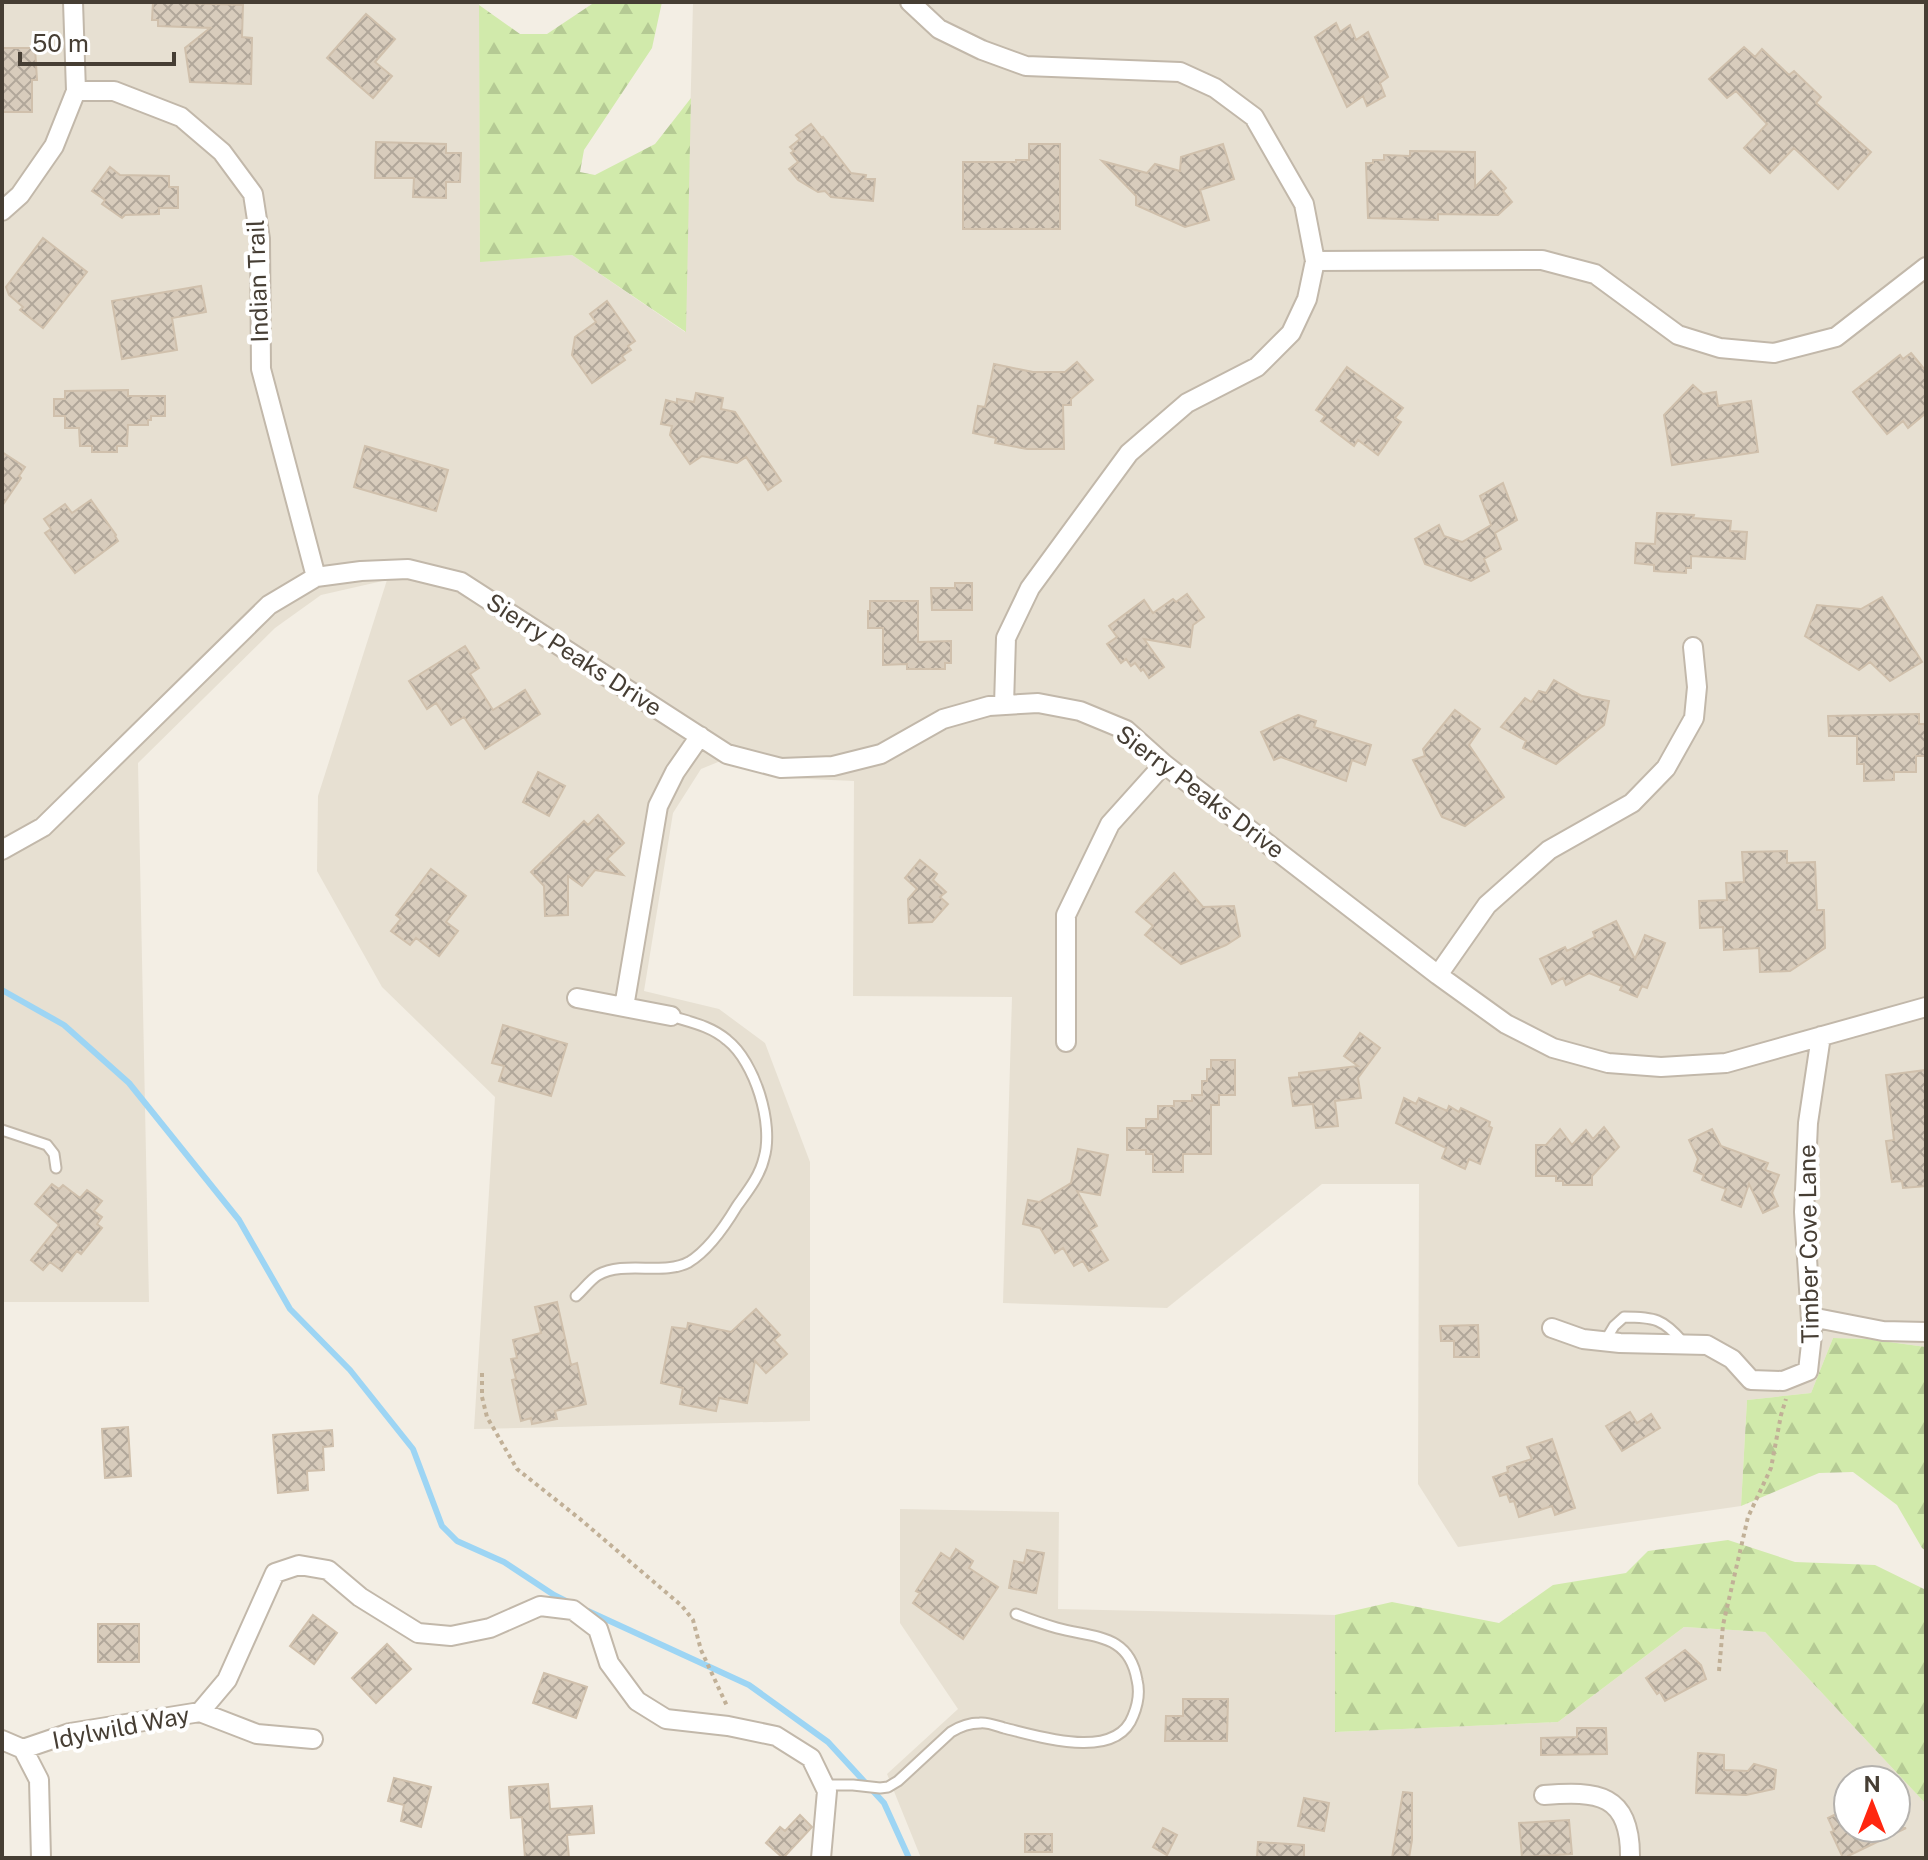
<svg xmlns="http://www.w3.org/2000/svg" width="1928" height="1860" font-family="'Public Sans',sans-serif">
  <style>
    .residential { fill: #e7e0d2; fill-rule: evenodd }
    .forest { fill: url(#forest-firs) }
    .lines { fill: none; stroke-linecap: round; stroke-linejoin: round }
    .stream { stroke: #9dd5f4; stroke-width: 6 }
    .building { fill: url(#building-cross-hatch); stroke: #d0c0ac; stroke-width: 2 }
    .lane-casing { stroke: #c2b8aa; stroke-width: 13 }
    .street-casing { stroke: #c2b8aa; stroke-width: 22 }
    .path { stroke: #c1b097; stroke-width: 4; stroke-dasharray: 4 4; stroke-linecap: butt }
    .lane { stroke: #fff; stroke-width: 9 }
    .street { stroke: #fff; stroke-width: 18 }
    .labels { text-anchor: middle; stroke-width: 8; stroke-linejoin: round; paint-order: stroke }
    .street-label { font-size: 24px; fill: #463e34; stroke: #fff }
  </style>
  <defs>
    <pattern id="forest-firs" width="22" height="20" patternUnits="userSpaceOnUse" patternTransform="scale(2)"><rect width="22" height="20" fill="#d1eaab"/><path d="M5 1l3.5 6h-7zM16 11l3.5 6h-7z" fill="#b5ca94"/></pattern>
    <pattern id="building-cross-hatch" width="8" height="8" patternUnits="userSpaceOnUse" patternTransform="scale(2)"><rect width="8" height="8" fill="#d8ccbc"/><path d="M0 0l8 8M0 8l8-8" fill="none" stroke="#b1a79a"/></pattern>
  </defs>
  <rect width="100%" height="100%" fill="#f3eee4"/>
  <path class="residential" d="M2,2H479L480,261L572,255L685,332L693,2H1926V1347L1867,1339L1833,1338L1811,1393L1747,1400L1741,1506L1458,1547L1418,1484L1419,1184H1322L1167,1308L1003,1303L1012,997L853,996L854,781L786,778L723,760L701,769L673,813L644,991L719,1009L765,1043L810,1162V1421L474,1429L495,1097L382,987L317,871L318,796L387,580L321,595L275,628L138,763L149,1302H2Z
    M900,1509L1059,1512L1058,1609L1335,1615V1732L1558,1722L1684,1627L1765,1632L1926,1804V1858H921L887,1774L958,1709L900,1623ZM1848,1780H1896V1828H1848Z"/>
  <path class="forest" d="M595,2H662L652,48L584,150L580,172L595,175L655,144L691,98L686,332L572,255L480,262L479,5L520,34H547Z
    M1833,1338L1867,1339L1926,1347V1551L1922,1548L1897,1505L1853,1472L1819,1473L1741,1506L1747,1400L1811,1393Z
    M1728,1540L1795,1562L1875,1565L1926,1590V1804L1765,1632L1684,1627L1558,1722L1335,1732V1615L1392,1602L1499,1623L1553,1585L1626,1573L1648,1551Z"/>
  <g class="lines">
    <path class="stream" d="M2,990L64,1025L129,1083L239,1220L290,1309L350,1370L413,1449L442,1526L457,1541L504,1562L554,1595L570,1603
      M588,1611L749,1685L828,1742L884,1803L909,1858"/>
  </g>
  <path class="building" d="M153,2L243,5L242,37L252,38L251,84L190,82L185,48L210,28L158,26V20H152Z
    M366,14L395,39L375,62L392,76L373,98L327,58Z
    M1336,23L1340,32L1350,25L1356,40L1368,32L1388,77L1380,83L1385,96L1367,106L1363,96L1347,107L1315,37Z
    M1744,47L1755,57L1762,49L1789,75L1794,71L1821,97L1816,103L1871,152L1838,189L1794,148L1770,173L1744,148L1767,124L1736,91L1727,98L1709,79Z
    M2,48H35L37,80H32V112H2Z
    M811,124L822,138L823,137L851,173L866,175L865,179H875L873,201L831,197L825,191L818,192L798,180L789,169L798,162L791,153L794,151L790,147L800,139L796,135Z
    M376,142L446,144V153H461L460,182H446V198L413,197L414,178H375Z
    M1029,144H1060V229H963V162H1016V160H1029Z
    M1223,144L1234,179L1200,190L1209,220L1185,227L1136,205V196L1102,161L1147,173L1155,164L1180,171L1181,157Z
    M1410,151L1475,152V187L1491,171L1506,188L1503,191L1512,202L1498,215L1438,214V220L1368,218L1366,163H1373V160H1384V155L1410,156Z
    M110,167L120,175L169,176V187H178V208H159V214L125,215L122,218L102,204L105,200L92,191Z
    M43,238L87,272L43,328L20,310L23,307L9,295L6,287Z
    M201,286L206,312L172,318L177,350L122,359L112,301Z
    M607,301L635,341L628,346L631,350L622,356L625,360L592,383L572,355L575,337L596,322L590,314Z
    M1911,353L1926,371V413L1908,428L1903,421L1887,434L1853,392L1900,355L1903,359Z
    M1077,362L1093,380L1071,399V405H1063L1064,449H1027L995,443L996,438L973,433L978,406L985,407L994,364L1033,372H1065Z
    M1347,367L1403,408L1395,418L1401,422L1378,455L1358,440L1354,446L1321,421L1325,416L1316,410Z
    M1693,385L1703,394L1716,392L1718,406L1751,401L1758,452L1672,465L1664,415Z
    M128,390V396H165V416H151V420H148V425H128L127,446H117V452H92V446H80L79,428H65V416H54V399H65V391Z
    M696,393L723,398L721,409L735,412L781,481L768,490L746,457L737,463L702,456L690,464L670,435L672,426L661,424L666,400L677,403V399L694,402Z
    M365,446L448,470L436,511L354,487Z
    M2,452L25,467L19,476L21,478L2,506Z
    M1503,483L1517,520L1495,533L1501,549L1484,559L1489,571L1471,581L1425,564L1415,539L1439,525L1444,536L1462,542L1491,525L1480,496Z
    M91,500L116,535L115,536L118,541L75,573L45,533L51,529L44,519L65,504L72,513Z
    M1657,513L1694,515L1693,518L1731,521L1730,531L1747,532L1745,559L1691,556V568H1686V573L1654,571V565L1635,563L1636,543L1655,544Z
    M955,583H972V610H932L931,588H955Z
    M1187,594L1204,617L1193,625L1190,647L1144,639L1164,667L1149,678L1143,669L1141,671L1135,663L1131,666L1126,659L1121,663L1107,644L1117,637L1109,626L1144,600L1153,613L1173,599L1176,602Z
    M1882,597L1922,662L1890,681L1870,662L1859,670L1805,636L1817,605L1861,609Z
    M870,601H918V642L951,641V663H945V669H907V664L883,665V628H868V611H870Z
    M465,646L479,668L470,674L493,710L525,690L540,714L485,749L464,717L451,725L436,703L427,709L409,681Z
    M1554,680L1582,696L1609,701L1604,725L1556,764L1523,748L1526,741L1501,727L1525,698L1531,702L1539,691L1546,693Z
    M1455,710L1480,729L1469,745L1504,797L1465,826L1442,817L1413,760L1425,756L1423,749Z
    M1919,714V724H1926V756H1916V772H1894V780L1864,781V764H1857V736H1829L1828,716Z
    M1298,715L1316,721L1314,727L1371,745L1365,765L1352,760L1346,781L1281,757L1274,760L1261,732Z
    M538,772L565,786L549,816L523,802Z
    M598,815L624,843L607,859L623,875L595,870L582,886L568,876V915L545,916L544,886L531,872L584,821L588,825Z
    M1787,851V863L1815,862L1817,910H1824L1825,948L1790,971L1760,972L1759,948L1724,950L1723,927L1700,928L1699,901L1727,900L1726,883L1744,882L1742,852Z
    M920,860L937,874L933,880L946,892L940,897L948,904L932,922L909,923L908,899L917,889L905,878Z
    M431,869L466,896L446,922L458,931L439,956L416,938L410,945L391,931L401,919L396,915Z
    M1174,873L1203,907L1234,906L1240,936L1226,945L1181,964L1145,935L1153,926L1136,912Z
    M1616,921L1635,959L1645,935L1665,943L1647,988L1642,986L1637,997L1620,990L1622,986L1589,973L1566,985L1563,978L1552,984L1540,959L1565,947L1567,951L1595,937L1593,932Z
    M503,1025L567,1044L551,1096L499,1081L504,1066L492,1063Z
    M1360,1033L1380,1048L1358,1078L1361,1098L1335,1101L1338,1126L1316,1128L1313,1104L1293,1106L1289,1078L1299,1077V1073L1358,1066L1344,1056Z
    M1211,1060H1235V1095H1219V1105H1211V1154H1183V1172H1153V1154H1146V1150H1127V1128H1146V1119H1158V1106H1174V1101H1192V1095H1202V1081H1207V1069H1211Z
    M1926,1070V1186L1903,1188L1902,1181L1892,1182L1886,1141L1894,1140L1886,1075Z
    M1404,1098L1416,1104L1419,1098L1447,1111L1449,1106L1459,1112L1461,1108L1490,1122L1489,1126L1492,1128L1480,1164L1469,1159L1465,1169L1442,1158L1446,1148L1396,1123Z
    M1604,1127L1619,1147L1592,1176V1185H1563V1181H1556V1176H1536V1145H1546L1560,1129L1572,1145L1586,1130L1593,1139Z
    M1712,1129L1721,1146L1768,1163L1765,1170L1779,1175L1772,1193L1778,1206L1763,1213L1749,1184L1741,1207L1722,1200L1726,1189L1702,1180L1704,1175L1694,1171L1698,1159L1689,1140Z
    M1078,1149L1108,1155L1100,1195L1077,1191L1097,1226L1090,1230L1108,1260L1089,1271L1083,1261L1074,1266L1063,1248L1055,1253L1040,1228L1023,1224L1028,1200L1039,1202L1071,1183Z
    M52,1184L59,1189L63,1185L80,1198L87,1190L102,1201L94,1211L102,1217L97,1224L102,1228L81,1254L77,1251L62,1271L50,1262L43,1270L31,1260L59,1225L35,1204Z
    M557,1302L571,1365L577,1363L586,1404L555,1411L557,1419L532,1424L531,1418L521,1421L512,1380L516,1379L511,1359L517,1358L513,1340L541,1333L535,1307Z
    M756,1309L780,1335L774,1340L787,1354L766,1373L755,1361L747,1403L719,1398L716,1411L680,1404L683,1388L661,1383L672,1327L687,1329L688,1323L731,1332Z
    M1478,1325L1479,1357H1454V1341H1441L1440,1326Z
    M1630,1412L1637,1423L1651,1414L1660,1428L1622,1451L1606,1426Z
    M128,1427L131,1476L105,1478L102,1429Z
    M332,1430L333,1446L323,1447L324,1470L307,1471L308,1490L278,1493L273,1435Z
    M1552,1439L1575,1508L1555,1515L1552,1506L1519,1517L1514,1501L1510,1502L1507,1494L1500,1496L1493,1477L1508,1472L1507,1467L1532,1459L1527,1447Z
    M956,1549L973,1561L969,1568L998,1587L963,1639L913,1603L920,1593L916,1591L941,1553L950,1559Z
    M1027,1550L1044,1553L1036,1593L1009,1588L1014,1561L1024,1563Z
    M313,1615L337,1633L314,1664L290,1646Z
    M98,1624H139V1662H98Z
    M387,1644L411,1669L376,1703L352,1678Z
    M1685,1650L1701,1665L1706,1679L1665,1701L1660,1692L1657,1694L1646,1678Z
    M544,1673L587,1687L576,1718L533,1703Z
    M1183,1699H1228L1227,1741H1165L1166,1716H1183Z
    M1577,1728H1606L1607,1754L1541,1755V1738L1577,1737Z
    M1698,1753L1724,1755V1770L1748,1771L1754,1764L1776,1770L1774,1789L1746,1795L1696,1793Z
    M394,1778L431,1787L421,1827L401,1821L404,1805L388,1801Z
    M548,1784L550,1809L592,1806L594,1833L567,1835L569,1858H525L522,1817L511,1818L509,1787Z
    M1403,1792L1412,1793V1840L1409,1858H1392Z
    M1304,1798L1329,1803L1324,1831L1298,1826Z
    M1848,1808V1828H1906L1848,1856V1858H1843L1831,1832L1834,1831L1828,1818Z
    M800,1815L812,1827L783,1858L766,1843L780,1827L785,1831Z
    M1569,1820L1572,1854L1522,1857L1519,1823Z
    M1163,1828L1177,1835L1167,1855L1153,1847Z
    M1025,1834H1052V1852H1025Z
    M1258,1842L1304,1845V1858H1257Z"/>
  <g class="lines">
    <g class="lane-casing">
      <path id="lane" d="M2,1130L47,1145L54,1154L56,1168
        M576,1296C583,1290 590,1280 598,1275C625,1260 664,1276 689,1262C709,1250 725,1226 737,1206C747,1192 760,1176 764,1158C774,1124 755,1062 727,1040C711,1026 690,1022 671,1016
        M1605,1341L1614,1326L1624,1317C1655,1317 1663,1319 1683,1342
        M824,1785H853L880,1788L888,1787L898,1781L951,1732C959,1727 970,1723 980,1723C987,1722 997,1726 1004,1728C1038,1736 1116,1762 1133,1716C1138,1704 1140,1692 1137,1680C1129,1633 1093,1638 1057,1628C1043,1624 1029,1619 1016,1614"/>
    </g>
    <g class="street-casing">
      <path id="street" d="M910,2L939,29L982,50L1026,66L1180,72L1215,88L1254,117L1304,204L1315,261L1307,299L1291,333L1257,367L1187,403L1129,453L1030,588L1006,638L1004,705
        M76,91H114L181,117L222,152L253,194L260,239L261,369L316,577
        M2,211L20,195L54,146L76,91L73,2
        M1315,261L1542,260L1595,274L1678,335L1720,348L1774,353L1836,337L1926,267
        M2,850L43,827L269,605L316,577L361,571L408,569L461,582L727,754L781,768L833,766L881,754L943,719L989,706L1038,703L1080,711L1126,730L1164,764L1438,975L1506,1024L1553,1048L1608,1063L1661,1067L1726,1063L1926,1007
        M1438,975L1487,905L1549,850L1632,803L1666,768L1694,718L1697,687L1693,647
        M577,998L671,1016
        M624,1007L658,806L675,772L700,736
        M1066,1042V915L1110,824L1164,764
        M1811,1317L1883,1331L1926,1332
        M1552,1328L1583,1339L1620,1343L1707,1345L1732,1359L1751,1380L1783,1381L1808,1371L1812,1335L1804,1212L1808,1123L1821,1036
        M200,1712L227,1680L275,1573L299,1565L328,1570L360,1597L418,1633L451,1636L490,1628L540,1606L573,1610L598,1629L609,1663L637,1701L666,1719L728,1726L776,1736L811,1758L827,1791L821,1858
        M2,1740L23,1749L39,1780L41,1858
        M23,1749L70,1733L200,1712L257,1734L313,1739
        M1544,1795C1597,1791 1631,1793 1630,1858"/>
    </g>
    <path class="path" d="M482,1373V1397L487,1417L517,1469L580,1519L682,1606L693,1620L701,1650L727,1706
      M1719,1671L1723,1625L1748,1517L1771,1468L1781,1415L1786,1399"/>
    <use href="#lane" class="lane"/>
    <use href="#street" class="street"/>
  </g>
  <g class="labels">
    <g class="street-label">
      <text transform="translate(258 281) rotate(-92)" y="8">Indian Trail</text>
      <text transform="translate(574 655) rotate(33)" y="8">Sierry Peaks Drive</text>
      <text transform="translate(1200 792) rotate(37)" y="8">Sierry Peaks Drive</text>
      <text transform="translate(1809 1244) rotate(-91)" y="8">Timber Cove Lane</text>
      <text transform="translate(121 1728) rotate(-11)" y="8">Idylwild Way</text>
    </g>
  </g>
  <rect width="1928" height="1860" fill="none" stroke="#463e34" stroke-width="8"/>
  <g transform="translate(1872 1804)"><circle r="38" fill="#ffffff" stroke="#b5b2ae" stroke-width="2"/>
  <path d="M0-6L14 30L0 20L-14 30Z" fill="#ff2710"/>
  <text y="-12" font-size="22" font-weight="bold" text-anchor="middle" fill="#463e34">N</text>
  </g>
  <path d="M20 52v12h154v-12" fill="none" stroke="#463e34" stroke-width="4"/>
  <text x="32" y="52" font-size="24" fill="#463e34" stroke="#ffffff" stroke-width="6" paint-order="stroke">50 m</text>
</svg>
